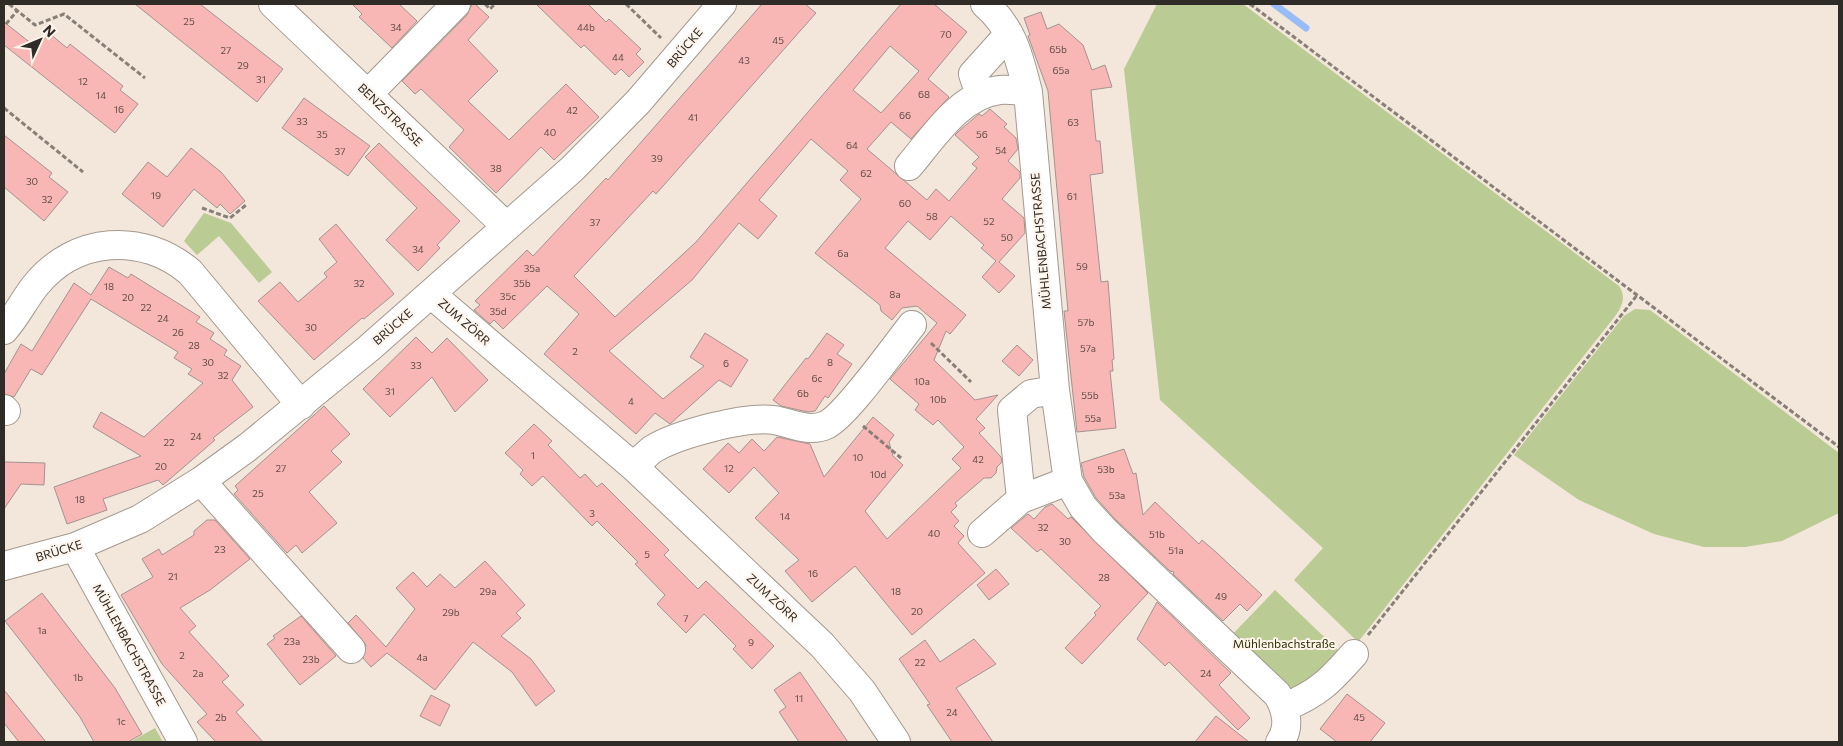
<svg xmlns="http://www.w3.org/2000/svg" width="1843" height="746" font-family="Commissioner,sans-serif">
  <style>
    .green { fill: #bacb93 }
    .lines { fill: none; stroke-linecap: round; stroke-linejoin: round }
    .stream { stroke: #98bcf8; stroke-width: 7 }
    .building { fill: #f8b7b4; stroke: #a39392; fill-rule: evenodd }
    .minor-casing { stroke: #a4998e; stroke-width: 30 }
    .path { stroke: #877f78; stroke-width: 3; stroke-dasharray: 5 2.5; stroke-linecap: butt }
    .minor { stroke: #fff; stroke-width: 28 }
    .labels { text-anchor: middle; stroke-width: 4; stroke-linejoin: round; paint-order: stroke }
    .number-label { font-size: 10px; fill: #614e4a }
    .street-label { font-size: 12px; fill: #2f2b26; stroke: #fef4eb }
    .park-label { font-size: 12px; fill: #273200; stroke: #fef4eb }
  </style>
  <rect width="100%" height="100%" fill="#f3e6db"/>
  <path class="green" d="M1157,4H1243L1619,286C1626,296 1623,305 1616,315L1358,642L1294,580L1323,548L1160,400L1124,69Z
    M204,213L231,223L272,272L259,283L219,236L197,255L184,241Z
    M1635,309L1650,310L1839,453V513L1782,541L1745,547H1704L1654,534L1579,500L1514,455L1624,316Z
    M1275,590L1339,651C1323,668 1309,689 1284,691L1229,638Z
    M155,728L163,742H130Z"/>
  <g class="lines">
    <path class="stream" d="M1274,4L1306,28"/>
  </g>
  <path class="building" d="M135,4H200L283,69L257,102Z
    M352,4H399L417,21L392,48L359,17L362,14Z
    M472,4H475L489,17L468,40L498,71L468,101L509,140L566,84L599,117L554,160L541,147L496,193L449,147L464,130L421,89L415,94L402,81L467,15Z
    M536,4H588L606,22L609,19L641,49L636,54L644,62L629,77L621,69L615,75L584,45L581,48Z
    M762,4H805L816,13L656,194L653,191L574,276L615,317L696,242L901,4H934L967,32L928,79L949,97L911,139L891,122L867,149L927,200L936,189L949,201L977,168L972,164L979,157L955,135L960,130L979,114L982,116L990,109L1007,124L1004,127L1016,138L1018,149L1008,161L1020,172V178L1002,199L1024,218L1025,233L999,262L1015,276L999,293L982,277L996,261L981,248L984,245L951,216L930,240L908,221L885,248L966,315L950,334L946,331L934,360L975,400L998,395L976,419L985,428L979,433L1001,457L1002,462L997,467L996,473L991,478H984L955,503L957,506L951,512L959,521L954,526L964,536L958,543L985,573L912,635L855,566L812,602L785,571L799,560L755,518L779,493L754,467L729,493L703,469L728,443L739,453L752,439L764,451L777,437L810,444L824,477L873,417L894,435L889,442L893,456L903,465L865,511L887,539L961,468L952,459L964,447L938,420L933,425L915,410L919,404L890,379L937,323L917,306L902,308L892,320L881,311L880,305L815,253L861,199L840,180L848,171L811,139L759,200L777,216L758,239L739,223L692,280L609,351L663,399L704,366L690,357L705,333L748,360L731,387L719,380L670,424L655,413L636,434L544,354L579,314L547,286L503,329L494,320L490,324L474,310L480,305L475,301L527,250L533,256L606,178L608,180ZM890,46L919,71L881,113L853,90Z
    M1041,12L1047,29L1059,24L1083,45L1092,70L1105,65L1112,87L1091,90L1096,141H1100L1103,173L1090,175L1101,282L1108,281L1114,359L1112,360L1113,371H1110L1116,428L1077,432L1064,311H1068L1048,91L1028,36L1030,35L1024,18Z
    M4,22L37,48L49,33L67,48L70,44L123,86L120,90L138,104L115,133L4,45Z
    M304,98L370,146L348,176L282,128Z
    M4,135L52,173L49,177L68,192L44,221L4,187Z
    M379,143L460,221L437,245L440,248L418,271L386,240L417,208L365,157Z
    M191,148L221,172L245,201L230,214L220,204L217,208L194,189L163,227L122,194L148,162L167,177Z
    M336,224L394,294L364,319L362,318L314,360L258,301L280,282L298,302L327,277L324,273L337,262L319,239Z
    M109,267L128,278L131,274L200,317L196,322L214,333L210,339L227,350L224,355L241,366L232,380L253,407L213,438L215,440L163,485L158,480L103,499L107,510L67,524L54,487L141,456L93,427L101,412L144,437L203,383L188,374L192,369L174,358L178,352L91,299L42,375L31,369L14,397L4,394V374L21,344L32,351L74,283L91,295Z
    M827,333L844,345L837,354L852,364L828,398L825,396L815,411L808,412L781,406L773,400L806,358L808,359Z
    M416,337L432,353L447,338L488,380L455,412L432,377L390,417L363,389Z
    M1017,345L1033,360L1019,376L1002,361Z
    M324,406L350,434L331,451L342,462L309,492L337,523L302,553L296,545L287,553L234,494L238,490L235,486Z
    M534,424L552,441L548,445L580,478L585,474L597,487L602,483L669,550L664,555L698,589L706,581L774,646L752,669L733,649L736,646L704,614L686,633L657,604L665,595L635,564L638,562L597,521L592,526L543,476L532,486L520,474L523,470L505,453Z
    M1124,449L1133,474L1136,473L1143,515L1155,502L1199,544L1202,540L1217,553L1262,595L1247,611L1240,604L1223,621L1173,574L1174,572L1170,571L1116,520L1096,498L1084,477L1081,463Z
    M4,462L45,463L44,485L21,484L4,509Z
    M1052,504L1068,519L1071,517L1148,593L1082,664L1065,648L1096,615L1094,613L1101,606L1041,549L1037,552L1011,528L1028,514L1034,519L1045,507Z
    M207,520H215L250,559L210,590L180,608L196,626L189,632L229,676L222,682L244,705L236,712L263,742H216L197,722L207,714L162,664L121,595L153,577L142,559L159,549L162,555L194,535V531Z
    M485,561L525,605L516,613L521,618L501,636L531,659L555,691L536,706L512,672L473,642L435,690L387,653L371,667L363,658L366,645L348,623L356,615L386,647L415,609L396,588L413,572L427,587L440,574L455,588Z
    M996,569L1009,584L989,600L977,585Z
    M42,593L115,688L142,734L128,742H94L80,717L5,621Z
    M1157,602L1231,673L1219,685L1250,718L1238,730L1169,662L1165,666L1137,639Z
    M301,616L336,656L300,685L267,644L275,638L273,636Z
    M974,639L996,664L956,688L993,742H952L927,705L930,704L899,659L925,640L940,662Z
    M800,672L848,742H799L779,712L786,707L774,690Z
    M4,690L46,742H19L4,723Z
    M1347,694L1385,723L1370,742H1337L1320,729Z
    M431,695L450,705L440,726L420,716Z
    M1216,716L1249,742H1195Z"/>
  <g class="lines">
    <g class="minor-casing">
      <path id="minor" d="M273,4L506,226
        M985,4C1013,28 1019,57 1028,92L1055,390L1068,481L1083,507L1105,531L1277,694C1286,708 1291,727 1280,742
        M368,94L456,4
        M980,95L973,74L1009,34
        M909,166C933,138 960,94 1000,90C1009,89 1019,91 1028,92
        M431,294L634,467L822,645L862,691L896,742
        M4,330C16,317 24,300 35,286C75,236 143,232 190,272L301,405
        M4,409L6,411
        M634,467C640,461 646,454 653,449C678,434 745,416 774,420C791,423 809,433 826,425C846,416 895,346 912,325
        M201,481L351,649
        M1021,499L1012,410L1031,394L1055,390
        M982,533L1021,499L1068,481
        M75,547L183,742
        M4,566L75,547L140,519L201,481L248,447L368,349L572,169L638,102L722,4
        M1285,707C1319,693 1330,681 1354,654"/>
    </g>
    <path class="path" d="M9,4L35,25L64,14L145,78
      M485,4L490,9L495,4
      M626,4L661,38
      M1250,4L1839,447
      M6,24L17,11
      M4,108L83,172
      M202,208L230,218L246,205
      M931,343L971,382
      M863,426L901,458
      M1368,635L1638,294"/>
    <use href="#minor" class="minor"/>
  </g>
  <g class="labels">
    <g class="number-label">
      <text x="189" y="25">25</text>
      <text x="396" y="31">34</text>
      <text x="586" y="31">44b</text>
      <text x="946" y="38">70</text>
      <text x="778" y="44">45</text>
      <text x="1058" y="53">65b</text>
      <text x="226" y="54">27</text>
      <text x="618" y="61">44</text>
      <text x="744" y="64">43</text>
      <text x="243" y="69">29</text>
      <text x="1061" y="74">65a</text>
      <text x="261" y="83">31</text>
      <text x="83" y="85">12</text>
      <text x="924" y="98">68</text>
      <text x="101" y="99">14</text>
      <text x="119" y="113">16</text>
      <text x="572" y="114">42</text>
      <text x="905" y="119">66</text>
      <text x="693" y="121">41</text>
      <text x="302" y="125">33</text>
      <text x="1073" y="126">63</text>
      <text x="550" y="136">40</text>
      <text x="322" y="138">35</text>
      <text x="982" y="138">56</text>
      <text x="852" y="149">64</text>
      <text x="1001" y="154">54</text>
      <text x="340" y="155">37</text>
      <text x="657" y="162">39</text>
      <text x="496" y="172">38</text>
      <text x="866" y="177">62</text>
      <text x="32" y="185">30</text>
      <text x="156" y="199">19</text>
      <text x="1072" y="200">61</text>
      <text x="47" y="203">32</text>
      <text x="905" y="207">60</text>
      <text x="932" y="220">58</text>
      <text x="989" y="225">52</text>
      <text x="595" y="226">37</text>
      <text x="1007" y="241">50</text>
      <text x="418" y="253">34</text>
      <text x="843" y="257">6a</text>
      <text x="1082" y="270">59</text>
      <text x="532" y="272">35a</text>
      <text x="359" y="287">32</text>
      <text x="522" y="287">35b</text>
      <text x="109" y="290">18</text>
      <text x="895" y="298">8a</text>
      <text x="508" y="300">35c</text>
      <text x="128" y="301">20</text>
      <text x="146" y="311">22</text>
      <text x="498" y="315">35d</text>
      <text x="163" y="322">24</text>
      <text x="1086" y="326">57b</text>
      <text x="311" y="331">30</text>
      <text x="178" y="336">26</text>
      <text x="194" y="349">28</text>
      <text x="1088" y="352">57a</text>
      <text x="575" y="355">2</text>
      <text x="208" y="366">30</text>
      <text x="830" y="366">8</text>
      <text x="726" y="367">6</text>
      <text x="416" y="369">33</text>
      <text x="223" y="379">32</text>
      <text x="817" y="382">6c</text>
      <text x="922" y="385">10a</text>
      <text x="390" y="395">31</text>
      <text x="803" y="397">6b</text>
      <text x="1090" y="399">55b</text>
      <text x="938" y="403">10b</text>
      <text x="631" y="405">4</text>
      <text x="1093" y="422">55a</text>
      <text x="196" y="440">24</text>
      <text x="169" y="446">22</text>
      <text x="533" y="459">1</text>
      <text x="858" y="461">10</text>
      <text x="978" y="463">42</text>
      <text x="161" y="470">20</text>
      <text x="281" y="472">27</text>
      <text x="729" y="472">12</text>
      <text x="1106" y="473">53b</text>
      <text x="878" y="478">10d</text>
      <text x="258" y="497">25</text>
      <text x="1117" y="499">53a</text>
      <text x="80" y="503">18</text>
      <text x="592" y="517">3</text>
      <text x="785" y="520">14</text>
      <text x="1043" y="531">32</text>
      <text x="934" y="537">40</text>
      <text x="1157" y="538">51b</text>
      <text x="1065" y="545">30</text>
      <text x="220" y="553">23</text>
      <text x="1176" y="554">51a</text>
      <text x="647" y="558">5</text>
      <text x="813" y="577">16</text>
      <text x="173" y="580">21</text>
      <text x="1104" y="581">28</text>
      <text x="488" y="595">29a</text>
      <text x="896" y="595">18</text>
      <text x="1221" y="600">49</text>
      <text x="917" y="615">20</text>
      <text x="451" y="616">29b</text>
      <text x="686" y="622">7</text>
      <text x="42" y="634">1a</text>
      <text x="292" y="645">23a</text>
      <text x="751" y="646">9</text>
      <text x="182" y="659">2</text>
      <text x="422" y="661">4a</text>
      <text x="311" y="663">23b</text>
      <text x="920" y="666">22</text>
      <text x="198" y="677">2a</text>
      <text x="1206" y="677">24</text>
      <text x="78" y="681">1b</text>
      <text x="799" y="702">11</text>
      <text x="952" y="716">24</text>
      <text x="221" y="721">2b</text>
      <text x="1359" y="721">45</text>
      <text x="121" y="725">1c</text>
    </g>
    <g class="street-label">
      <text transform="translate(685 48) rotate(-50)" y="4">BRÜCKE</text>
      <text transform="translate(390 115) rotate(44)" y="4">BENZSTRASSE</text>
      <text transform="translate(1041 241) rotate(-95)" y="4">MÜHLENBACHSTRASSE</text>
      <text transform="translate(464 322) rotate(41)" y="4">ZUM ZÖRR</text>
      <text transform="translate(393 327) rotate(-41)" y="4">BRÜCKE</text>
      <text transform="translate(59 551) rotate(-17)" y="4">BRÜCKE</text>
      <text transform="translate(772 598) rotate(43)" y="4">ZUM ZÖRR</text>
      <text transform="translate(129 645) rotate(61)" y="4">MÜHLENBACHSTRASSE</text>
    </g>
    <g class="park-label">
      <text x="1284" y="648">Mühlenbachstraße</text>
    </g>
  </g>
  <rect width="1843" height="746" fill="none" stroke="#2f2b26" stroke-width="10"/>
  <g transform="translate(40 40) rotate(46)" stroke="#fef4eb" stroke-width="4" paint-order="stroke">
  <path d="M0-4L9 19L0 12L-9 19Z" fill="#2f2b26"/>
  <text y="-8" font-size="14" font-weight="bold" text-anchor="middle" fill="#2f2b26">N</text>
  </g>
</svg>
